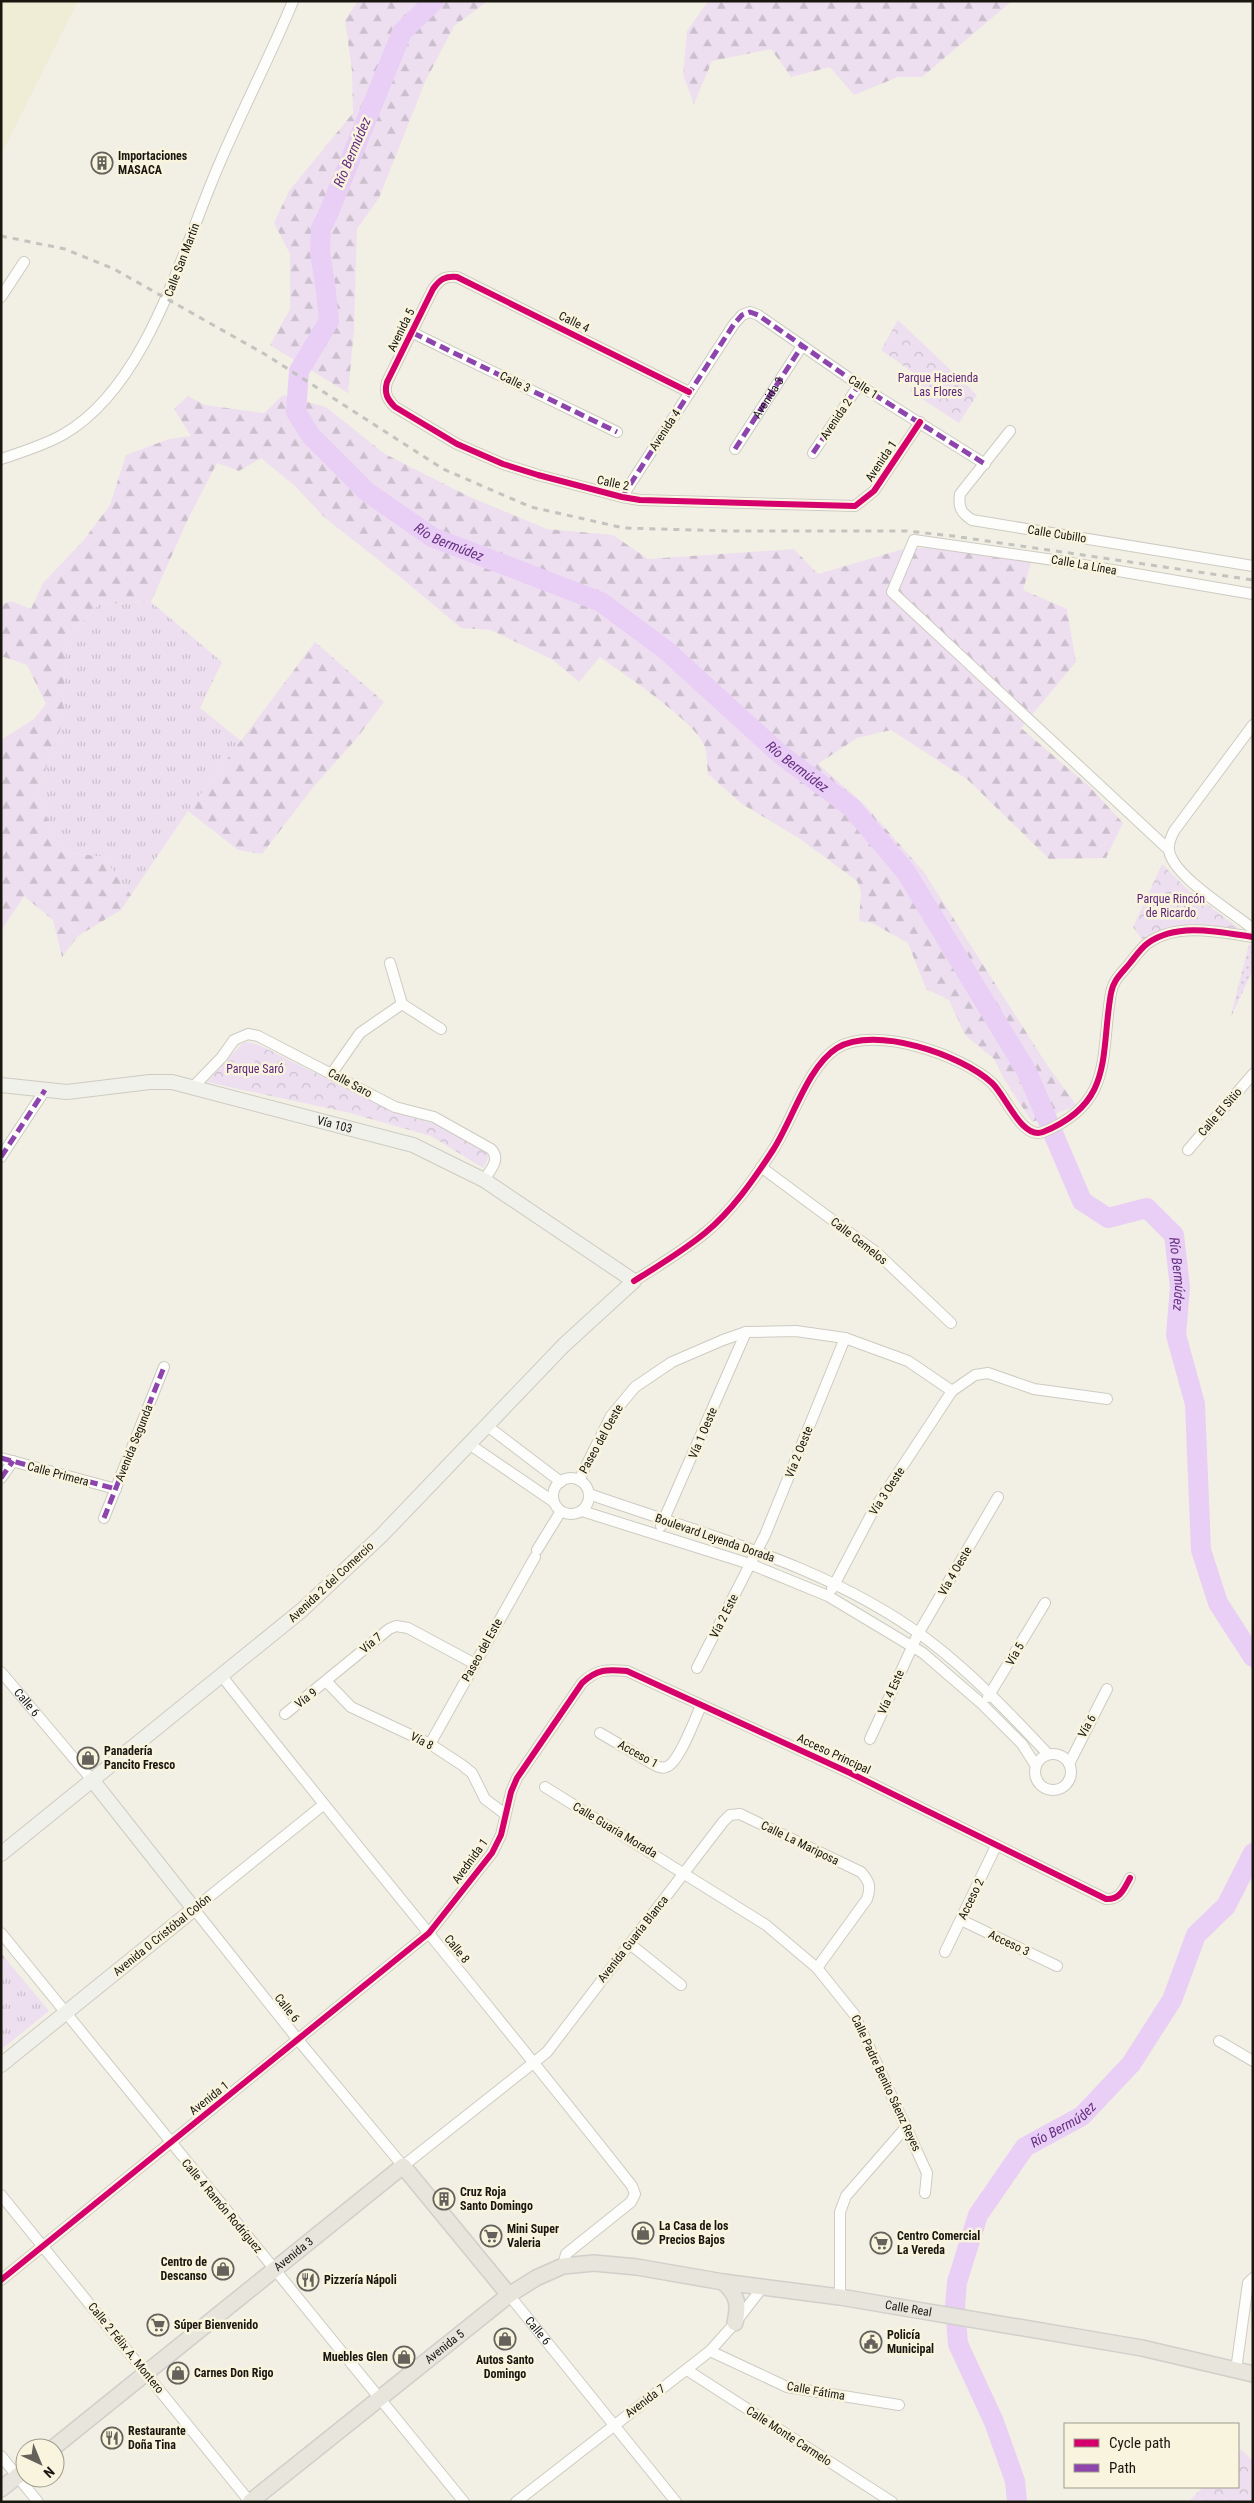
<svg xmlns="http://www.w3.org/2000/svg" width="1254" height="2503" font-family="'Roboto Condensed',sans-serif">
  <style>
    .built { fill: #f0edd7 }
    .grass { fill: url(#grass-tufts) }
    .forest { fill: url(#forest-firs) }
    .park { fill: url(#park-crowns) }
    .garden { fill: url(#garden-dots) }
    .pitch { fill: #eedff0 }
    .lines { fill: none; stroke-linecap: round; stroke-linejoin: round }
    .river { stroke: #e9cef5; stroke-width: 20 }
    .minor-casing { stroke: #cdcbc2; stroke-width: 12 }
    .secondary-casing { stroke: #cdcbc2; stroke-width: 16 }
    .primary-casing { stroke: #d0cfca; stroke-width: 18 }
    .minor { stroke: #fdfdfb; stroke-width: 10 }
    .secondary { stroke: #f1f1ec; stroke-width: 14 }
    .primary { stroke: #e7e5dc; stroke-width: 15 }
    .rail { stroke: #c3c3bf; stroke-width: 3; stroke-dasharray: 6 6; stroke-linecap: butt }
    .quiet { stroke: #8e44ad; stroke-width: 5; stroke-dasharray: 10 5; stroke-linecap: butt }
    .cycleway-casing { stroke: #f8f4de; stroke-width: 9 }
    .cycleway { stroke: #d6006c; stroke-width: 6 }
    .labels { text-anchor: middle; stroke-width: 5; stroke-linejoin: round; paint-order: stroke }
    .poi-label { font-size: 12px; font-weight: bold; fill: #18160f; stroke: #f8f4de; text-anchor: start }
    .street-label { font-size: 12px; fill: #18160f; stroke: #f8f4de }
    .park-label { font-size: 12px; fill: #5e2579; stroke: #f8f4de }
    .water-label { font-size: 14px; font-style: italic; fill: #672f83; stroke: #f8f4de }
  </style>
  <defs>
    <pattern id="grass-tufts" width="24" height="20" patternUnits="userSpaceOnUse" patternTransform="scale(1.25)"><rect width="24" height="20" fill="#eedff0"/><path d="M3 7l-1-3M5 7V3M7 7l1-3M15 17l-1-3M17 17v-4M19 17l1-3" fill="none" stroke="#cbbfcd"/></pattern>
    <pattern id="forest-firs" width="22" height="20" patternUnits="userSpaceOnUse" patternTransform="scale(1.25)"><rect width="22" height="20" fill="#eedff0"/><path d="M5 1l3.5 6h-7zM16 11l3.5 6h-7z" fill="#cbbfcd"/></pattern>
    <pattern id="park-crowns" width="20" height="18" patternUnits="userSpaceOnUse" patternTransform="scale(1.25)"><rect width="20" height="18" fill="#eedff0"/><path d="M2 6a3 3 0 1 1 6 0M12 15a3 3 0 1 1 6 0" fill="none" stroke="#cbbfcd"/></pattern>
    <pattern id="garden-dots" width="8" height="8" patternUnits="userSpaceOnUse" patternTransform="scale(1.25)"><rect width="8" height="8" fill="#eedff0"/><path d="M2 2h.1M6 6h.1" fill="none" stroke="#cbbfcd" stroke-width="1.8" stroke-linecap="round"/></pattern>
  </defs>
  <rect width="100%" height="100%" fill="#f2f0e4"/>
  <path class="built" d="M1,1H78L1,155Z"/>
  <path class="grass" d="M151,602L222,662L200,708L241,741L188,811L131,895L103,857L58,851L38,790L62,725L67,639L99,604Z
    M1,1953L49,2011L3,2048L1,2045Z"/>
  <path class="forest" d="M358,1H488L454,26L425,82L379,198L357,229L354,330L348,393L270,345L290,309V254L274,223L289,191L353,113L352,71L345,20Z
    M708,1H1012L922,77H898L854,95L830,67L791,77L771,49L712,61L694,104L683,75L687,31Z
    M283,395L326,407L385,454L470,497L547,529L613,535L648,559L794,549L818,574L903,549L938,547L1032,560L1023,590L1067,609L1076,662L1021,728L1090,787L1123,823L1106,858L1049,859L968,780L891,730L857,738L818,764L864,804L924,872L1047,1065L1077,1106L1032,1122L1004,1079L994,1059L965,1035L949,1000L926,989L908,943L872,923L859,921L861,892L857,881L800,839L742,804L708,774C707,765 707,755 705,747C696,721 624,675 600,657L579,682L553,660L491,630L461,628L405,581L324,517L295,486L261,458L239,471L217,463L188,519L151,602L99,604L67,639L62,725L38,790L58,851L103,857L131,895L121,910L78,936L62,957L53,920L24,896L1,931V740L34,719L46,704L27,665L1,656V605L11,601L31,609L43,583L83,541L110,505L126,455L169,439L191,436L174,409L188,396L205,405L264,413Z
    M315,642L384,702L357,738L315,785L262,854L238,850L188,811Z"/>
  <path class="park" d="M898,320L977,395L959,423L910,391L918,376L881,350Z
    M1162,864L1188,890L1245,933L1195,927L1145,943L1133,927Z
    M246,1042L259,1045L396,1113L442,1126L490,1155L483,1168L431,1136L350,1113L207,1082C217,1072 236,1048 246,1042Z
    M1241,2449L1253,2461V2502H1188L1203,2487H1238V2452Z"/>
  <path class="garden" d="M1249,944L1253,946V970L1230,1019Z"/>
  <path class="pitch" d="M246,1042L259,1045L247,1091L226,1086L239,1046Z"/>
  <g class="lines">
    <g class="river">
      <path id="s1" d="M434,1L402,32L329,212L321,228L320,253L325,283L329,321L299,371L296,412L311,436L367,492L432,537L601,602L667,651L780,754L851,807L906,872L1027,1072L1082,1201L1108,1218L1147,1208L1174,1235L1180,1287L1176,1335L1195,1404L1201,1550L1218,1603L1253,1657"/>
      <path id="s2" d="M1017,2502L1015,2481L994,2422L958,2344L955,2307L957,2282L978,2215L1025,2147L1082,2116L1131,2064L1172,2000L1196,1935L1226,1906L1253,1853"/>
    </g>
    <g class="minor-casing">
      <g id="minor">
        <path d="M1,297L24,262"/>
        <path d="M413,333L617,432"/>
        <path d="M689,392L457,277C445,276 440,279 433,289L387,382C384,393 387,399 395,407L457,444L503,464L538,475L622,497L640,500L855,506L874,491L920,422"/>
        <path d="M1010,431L960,494C958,507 961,513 972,520L1253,566"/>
        <path d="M735,449L802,346"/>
        <path d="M813,453L859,385"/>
        <path d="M1,459C22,452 45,445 64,434C150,384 183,245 221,160C244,106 271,55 293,1"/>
        <path d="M622,497L734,324L742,315L750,312L758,315L859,385L985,464"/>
        <path d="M1253,725L1174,831C1171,837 1168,844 1169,850C1172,876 1233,912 1253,929"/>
        <path d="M1168,849L892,592L914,540L1054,560L1253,594"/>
        <path d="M390,963L402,1004"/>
        <path d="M402,1004L441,1029"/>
        <path d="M332,1073L360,1033L402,1004"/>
        <path d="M193,1087L222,1057L234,1040L248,1034L258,1036L395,1107L434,1117L491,1149C501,1159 491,1169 484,1180"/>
        <path d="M1188,1150L1253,1074"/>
        <path d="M1,1157L45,1090"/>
        <path d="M761,1167L877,1253L951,1323"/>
        <path d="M634,1281C658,1266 683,1251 705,1233C732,1211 754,1179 773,1150C792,1121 808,1066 837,1048C875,1025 962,1055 992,1083C1006,1096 1022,1140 1043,1132C1115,1103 1100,1054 1111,993C1113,980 1122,973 1130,963C1135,957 1141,948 1148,943C1177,922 1220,932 1253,937"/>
        <path d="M486,1425L561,1482"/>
        <path d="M469,1444L554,1502"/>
        <path d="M1,1458L116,1489"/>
        <path d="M1,1478L13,1461"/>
        <circle cx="571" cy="1496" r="18"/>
        <path d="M579,1480L611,1416L635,1387L672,1362L723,1340L746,1332L796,1331L845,1338L908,1361L952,1391"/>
        <path d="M589,1494C705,1535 828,1565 928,1640C973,1674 1010,1714 1048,1754"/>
        <path d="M582,1511L750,1564L828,1596L923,1653L982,1704L1022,1744L1036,1766"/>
        <path d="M104,1518L164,1367"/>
        <path d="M661,1526L746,1332"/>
        <path d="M537,1550L561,1511"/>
        <path d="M832,1589L873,1511L952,1391L975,1375L988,1373L1034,1389L1107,1399"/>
        <path d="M697,1668L765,1535L845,1338"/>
        <path id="s3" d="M1,1672L93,1781"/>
        <path d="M221,1675C356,1847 497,2014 632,2186L635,2194L631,2202L566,2254L563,2266"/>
        <path d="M327,1682L351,1707L430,1744L462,1765L472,1773L485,1799L505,1814"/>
        <path d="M988,1697L1045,1603"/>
        <path d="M285,1714L389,1629L396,1626L408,1628L475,1664"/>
        <path d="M600,1733L651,1763C656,1766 661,1769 666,1767C679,1764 695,1718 701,1706"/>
        <path d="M870,1739L918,1634L998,1497"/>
        <path d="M430,1744L535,1557"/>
        <circle cx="1053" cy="1772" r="18"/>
        <path d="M1069,1764L1107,1689"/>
        <path d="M545,1787L766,1925L817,1968L854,2014L927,2173L925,2193"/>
        <path d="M323,1805L194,1909L299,2041L403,2166L547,2052L723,1822L730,1815L740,1814L861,1872C870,1882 871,1887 867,1899L817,1968"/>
        <path d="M961,1920L1057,1966"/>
        <path d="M1,1933L464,2502"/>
        <path d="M630,1944L681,1985"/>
        <path d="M945,1952L996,1846"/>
        <path d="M1219,2041L1253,2061"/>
        <path d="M1,2195L250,2502"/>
        <path d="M1,2280L429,1933L492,1853L501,1835L511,1792L517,1778L582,1683C597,1669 607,1669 627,1671L850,1773L1106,1899C1120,1900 1124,1889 1130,1878"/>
        <path id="s4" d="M509,2295L676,2502"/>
        <path d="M840,2297V2212L846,2196L907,2126"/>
        <path d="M710,2351L787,2387L899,2405"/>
        <path d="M687,2370L892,2502"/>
        <path d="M1236,2370L1248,2283L1253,2278"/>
        <path d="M1,2456L38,2502"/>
        <path d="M516,2502L710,2351L735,2323L762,2288"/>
      </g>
    </g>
    <g class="secondary-casing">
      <g id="secondary">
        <path id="s5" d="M1,1085L67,1092L150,1082H172L413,1145L484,1180L634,1281L564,1345L381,1536L302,1610L1,1854"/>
        <path d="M1,2065L194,1909L93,1781"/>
      </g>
    </g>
    <g class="primary-casing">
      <g id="primary">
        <path d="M723,2282C738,2295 739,2304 735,2323"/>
        <path id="s6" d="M53,2448L403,2166L509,2295"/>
        <path d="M1,2489L25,2470"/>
        <path id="s7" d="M250,2502L509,2295L536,2278L563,2266L594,2263L637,2267L723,2282L840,2297L1142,2348L1253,2374"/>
      </g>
    </g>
    <use href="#minor" class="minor"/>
    <use href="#secondary" class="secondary"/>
    <use href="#primary" class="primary"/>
    <path class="rail" d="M1,236L65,249L114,269L268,356L443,469L531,507L624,528L731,531H907L953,536L1253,580"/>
    <g class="quiet">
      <path d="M413,333L617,432"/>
      <path id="s8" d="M735,449L802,346"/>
      <path d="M813,453L859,385"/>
      <path d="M622,497L734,324L742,315L750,312L758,315L859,385L985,464"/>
      <path d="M1,1157L45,1090"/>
      <path d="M1,1458L116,1489"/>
      <path d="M1,1478L13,1461"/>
      <path d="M104,1518L164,1367"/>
    </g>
    <g class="cycleway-casing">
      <path id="cycleway" d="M689,392L457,277C445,276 440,279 433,289L387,382C384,393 387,399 395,407L457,444L503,464L538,475L622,497L640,500L855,506L874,491L920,422
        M634,1281C658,1266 683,1251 705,1233C732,1211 754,1179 773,1150C792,1121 808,1066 837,1048C875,1025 962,1055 992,1083C1006,1096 1022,1140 1043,1132C1115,1103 1100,1054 1111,993C1113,980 1122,973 1130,963C1135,957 1141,948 1148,943C1177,922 1220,932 1253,937
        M1,2280L429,1933L492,1853L501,1835L511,1792L517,1778L582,1683C597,1669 607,1669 627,1671L850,1773L1106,1899C1120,1900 1124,1889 1130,1878"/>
    </g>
    <use href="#cycleway" class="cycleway"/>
  </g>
  <defs>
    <g id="building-ring" transform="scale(1.125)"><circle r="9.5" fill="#f8f4de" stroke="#64625a" stroke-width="1.5"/><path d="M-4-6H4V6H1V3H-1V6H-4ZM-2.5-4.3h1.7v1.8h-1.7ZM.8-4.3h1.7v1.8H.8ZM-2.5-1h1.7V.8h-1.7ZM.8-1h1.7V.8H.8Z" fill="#64625a"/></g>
    <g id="shop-ring" transform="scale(1.125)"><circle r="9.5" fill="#f8f4de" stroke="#64625a" stroke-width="1.5"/><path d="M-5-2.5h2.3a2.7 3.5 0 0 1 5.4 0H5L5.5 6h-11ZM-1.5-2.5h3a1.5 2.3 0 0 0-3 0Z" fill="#64625a"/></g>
    <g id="supermarket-ring" transform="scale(1.125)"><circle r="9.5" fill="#f8f4de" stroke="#64625a" stroke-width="1.5"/><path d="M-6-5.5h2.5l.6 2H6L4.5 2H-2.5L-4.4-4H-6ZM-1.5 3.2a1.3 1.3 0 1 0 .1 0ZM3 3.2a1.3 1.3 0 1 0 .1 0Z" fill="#64625a"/></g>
    <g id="restaurant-ring" transform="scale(1.125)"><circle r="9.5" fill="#f8f4de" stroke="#64625a" stroke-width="1.5"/><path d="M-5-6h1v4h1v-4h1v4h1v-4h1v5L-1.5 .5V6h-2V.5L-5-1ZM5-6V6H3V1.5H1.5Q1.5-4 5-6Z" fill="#64625a"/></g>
    <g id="civic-ring" transform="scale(1.125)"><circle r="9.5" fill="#f8f4de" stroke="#64625a" stroke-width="1.5"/><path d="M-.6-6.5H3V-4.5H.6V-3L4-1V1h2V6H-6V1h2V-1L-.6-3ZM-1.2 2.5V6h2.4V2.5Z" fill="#64625a"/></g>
  </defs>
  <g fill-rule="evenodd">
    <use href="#building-ring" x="102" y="163"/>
    <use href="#shop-ring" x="88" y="1758"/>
    <use href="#building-ring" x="444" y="2199"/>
    <use href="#shop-ring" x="643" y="2233"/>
    <use href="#supermarket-ring" x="491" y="2236"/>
    <use href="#supermarket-ring" x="881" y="2243"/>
    <use href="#shop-ring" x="223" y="2269"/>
    <use href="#restaurant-ring" x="308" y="2280"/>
    <use href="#supermarket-ring" x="158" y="2325"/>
    <use href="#shop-ring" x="505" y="2339"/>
    <use href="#civic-ring" x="871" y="2342"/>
    <use href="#shop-ring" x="404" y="2357"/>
    <use href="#shop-ring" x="178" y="2373"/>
    <use href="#restaurant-ring" x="112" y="2438"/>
  </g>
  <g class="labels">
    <g class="poi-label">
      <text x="118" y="160">Importaciones<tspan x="118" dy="14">MASACA</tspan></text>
      <text x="104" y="1755">Panadería<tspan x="104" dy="14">Pancito Fresco</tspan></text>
      <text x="460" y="2196">Cruz Roja<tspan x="460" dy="14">Santo Domingo</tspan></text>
      <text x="659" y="2230">La Casa de los<tspan x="659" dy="14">Precios Bajos</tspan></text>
      <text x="507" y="2233">Mini Super<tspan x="507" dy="14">Valeria</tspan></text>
      <text x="897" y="2240">Centro Comercial<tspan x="897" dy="14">La Vereda</tspan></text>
      <text x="207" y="2266" text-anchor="end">Centro de<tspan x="207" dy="14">Descanso</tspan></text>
      <text x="324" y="2284">Pizzería Nápoli</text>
      <text x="174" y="2329">Súper Bienvenido</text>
      <text x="887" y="2339">Policía<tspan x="887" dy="14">Municipal</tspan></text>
      <text x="388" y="2361" text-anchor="end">Muebles Glen</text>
      <text x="505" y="2364" text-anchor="middle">Autos Santo<tspan x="505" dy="14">Domingo</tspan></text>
      <text x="194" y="2377">Carnes Don Rigo</text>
      <text x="128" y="2435">Restaurante<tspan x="128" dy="14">Doña Tina</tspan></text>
    </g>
    <g class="street-label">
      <text transform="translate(182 260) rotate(-69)" y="4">Calle San Martín</text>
      <text transform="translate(574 322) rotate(26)" y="4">Calle 4</text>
      <text transform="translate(401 330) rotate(-64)" y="4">Avenida 5</text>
      <text transform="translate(515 382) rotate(26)" y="4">Calle 3</text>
      <text transform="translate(863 387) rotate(33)" y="4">Calle 1</text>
      <text dy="4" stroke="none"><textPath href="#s8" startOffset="61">Avenida 3</textPath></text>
      <text transform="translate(836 419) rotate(-56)" y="4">Avenida 2</text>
      <text transform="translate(665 430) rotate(-57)" y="4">Avenida 4</text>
      <text transform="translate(881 461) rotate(-56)" y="4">Avenida 1</text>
      <text transform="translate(613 483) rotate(12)" y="4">Calle 2</text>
      <text transform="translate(1057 534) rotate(9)" y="4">Calle Cubillo</text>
      <text transform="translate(1084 565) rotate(10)" y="4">Calle La Línea</text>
      <text transform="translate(350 1083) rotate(28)" y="4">Calle Saro</text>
      <text transform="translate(1220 1112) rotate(-49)" y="4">Calle El Sitio</text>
      <text dy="4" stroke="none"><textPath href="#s5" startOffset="340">Vía 103</textPath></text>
      <text transform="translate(859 1241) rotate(38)" y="4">Calle Gemelos</text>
      <text transform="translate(703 1433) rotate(-67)" y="4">Vía 1 Oeste</text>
      <text transform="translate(601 1439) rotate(-61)" y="4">Paseo del Oeste</text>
      <text transform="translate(134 1443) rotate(-68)" y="4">Avenida Segunda</text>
      <text transform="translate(799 1452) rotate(-68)" y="4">Vía 2 Oeste</text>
      <text transform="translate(58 1474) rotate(15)" y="4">Calle Primera</text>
      <text transform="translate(887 1491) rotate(-57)" y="4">Vía 3 Oeste</text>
      <text transform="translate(715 1538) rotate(19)" y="4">Boulevard Leyenda Dorada</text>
      <text transform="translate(955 1571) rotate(-60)" y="4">Vía 4 Oeste</text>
      <text transform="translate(331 1582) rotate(-43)" y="4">Avenida 2 del Comercio</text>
      <text transform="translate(724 1616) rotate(-63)" y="4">Vía 2 Este</text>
      <text transform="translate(371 1643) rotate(-41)" y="4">Vía 7</text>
      <text transform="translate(482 1650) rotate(-61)" y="4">Paseo del Este</text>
      <text transform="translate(1015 1654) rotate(-60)" y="4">Vía 5</text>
      <text transform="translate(891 1692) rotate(-66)" y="4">Vía 4 Este</text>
      <text transform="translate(306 1698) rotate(-38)" y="4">Vía 9</text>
      <text dy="4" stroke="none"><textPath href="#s3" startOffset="40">Calle 6</textPath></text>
      <text transform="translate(1087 1726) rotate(-61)" y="4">Vía 6</text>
      <text transform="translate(422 1741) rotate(27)" y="4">Vía 8</text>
      <text transform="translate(638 1754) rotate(29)" y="4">Acceso 1</text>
      <text transform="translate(834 1754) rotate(25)" y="4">Acceso Principal</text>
      <text transform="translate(615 1830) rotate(31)" y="4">Calle Guaria Morada</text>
      <text transform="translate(800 1843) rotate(26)" y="4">Calle La Mariposa</text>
      <text transform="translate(470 1861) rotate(-54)" y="4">Avednida 1</text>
      <text transform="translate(971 1899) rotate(-64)" y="4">Acceso 2</text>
      <text transform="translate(162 1935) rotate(-39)" y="4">Avenida 0 Cristóbal Colón</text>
      <text transform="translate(633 1939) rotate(-52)" y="4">Avenida Guaria Blanca</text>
      <text transform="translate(1009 1943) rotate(25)" y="4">Acceso 3</text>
      <text transform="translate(457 1949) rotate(51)" y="4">Calle 8</text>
      <text transform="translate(287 2008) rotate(52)" y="4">Calle 6</text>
      <text transform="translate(886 2083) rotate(65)" y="4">Calle Padre Benito Sáenz Reyes</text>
      <text transform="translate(209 2098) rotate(-38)" y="4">Avenida 1</text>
      <text transform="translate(222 2206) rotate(50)" y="4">Calle 4 Ramón Rodríguez</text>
      <text dy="4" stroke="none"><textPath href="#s6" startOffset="309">Avenida 3</textPath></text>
      <text dy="4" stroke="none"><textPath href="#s7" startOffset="742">Calle Real</textPath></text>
      <text dy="4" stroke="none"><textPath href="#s4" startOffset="46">Calle 6</textPath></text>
      <text dy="4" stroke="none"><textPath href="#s7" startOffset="249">Avenida 5</textPath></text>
      <text transform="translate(126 2348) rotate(51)" y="4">Calle 2 Félix A. Montero</text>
      <text transform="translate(816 2391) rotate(10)" y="4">Calle Fátima</text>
      <text transform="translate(645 2401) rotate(-37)" y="4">Avenida 7</text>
      <text transform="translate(789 2436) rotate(33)" y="4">Calle Monte Carmelo</text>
    </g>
    <g class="park-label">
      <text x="938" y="382">Parque Hacienda<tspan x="938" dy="14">Las Flores</tspan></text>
      <text x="1171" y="903">Parque Rincón<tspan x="1171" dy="14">de Ricardo</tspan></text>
      <text x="255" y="1073">Parque Saró</text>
    </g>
    <g class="water-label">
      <text transform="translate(352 152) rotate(-67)" y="5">Río Bermúdez</text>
      <text dy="5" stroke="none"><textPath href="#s1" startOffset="654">Río Bermúdez</textPath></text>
      <text dy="5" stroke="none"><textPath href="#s1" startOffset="1074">Río Bermúdez</textPath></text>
      <text dy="5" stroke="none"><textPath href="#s1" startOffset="1749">Río Bermúdez</textPath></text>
      <text dy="5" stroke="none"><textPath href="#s2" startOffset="429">Río Bermúdez</textPath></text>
    </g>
  </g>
  <rect width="1254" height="2503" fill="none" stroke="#18160f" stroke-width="5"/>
  <rect x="1064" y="2423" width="175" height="65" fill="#f8f4de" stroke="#9e9b8b"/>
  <rect x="1074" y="2439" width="25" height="8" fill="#d6006c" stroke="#9e9b8b"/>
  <text x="1109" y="2448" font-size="15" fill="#18160f">Cycle path</text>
  <rect x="1074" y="2464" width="25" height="8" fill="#8e44ad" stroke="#9e9b8b"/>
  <text x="1109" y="2473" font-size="15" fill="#18160f">Path</text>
  <g transform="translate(40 2463) rotate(136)"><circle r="24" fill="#f8f4de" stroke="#9e9b8b"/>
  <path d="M0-4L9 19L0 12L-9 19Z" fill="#64625a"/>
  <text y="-8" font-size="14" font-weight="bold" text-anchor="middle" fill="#18160f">N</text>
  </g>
</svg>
